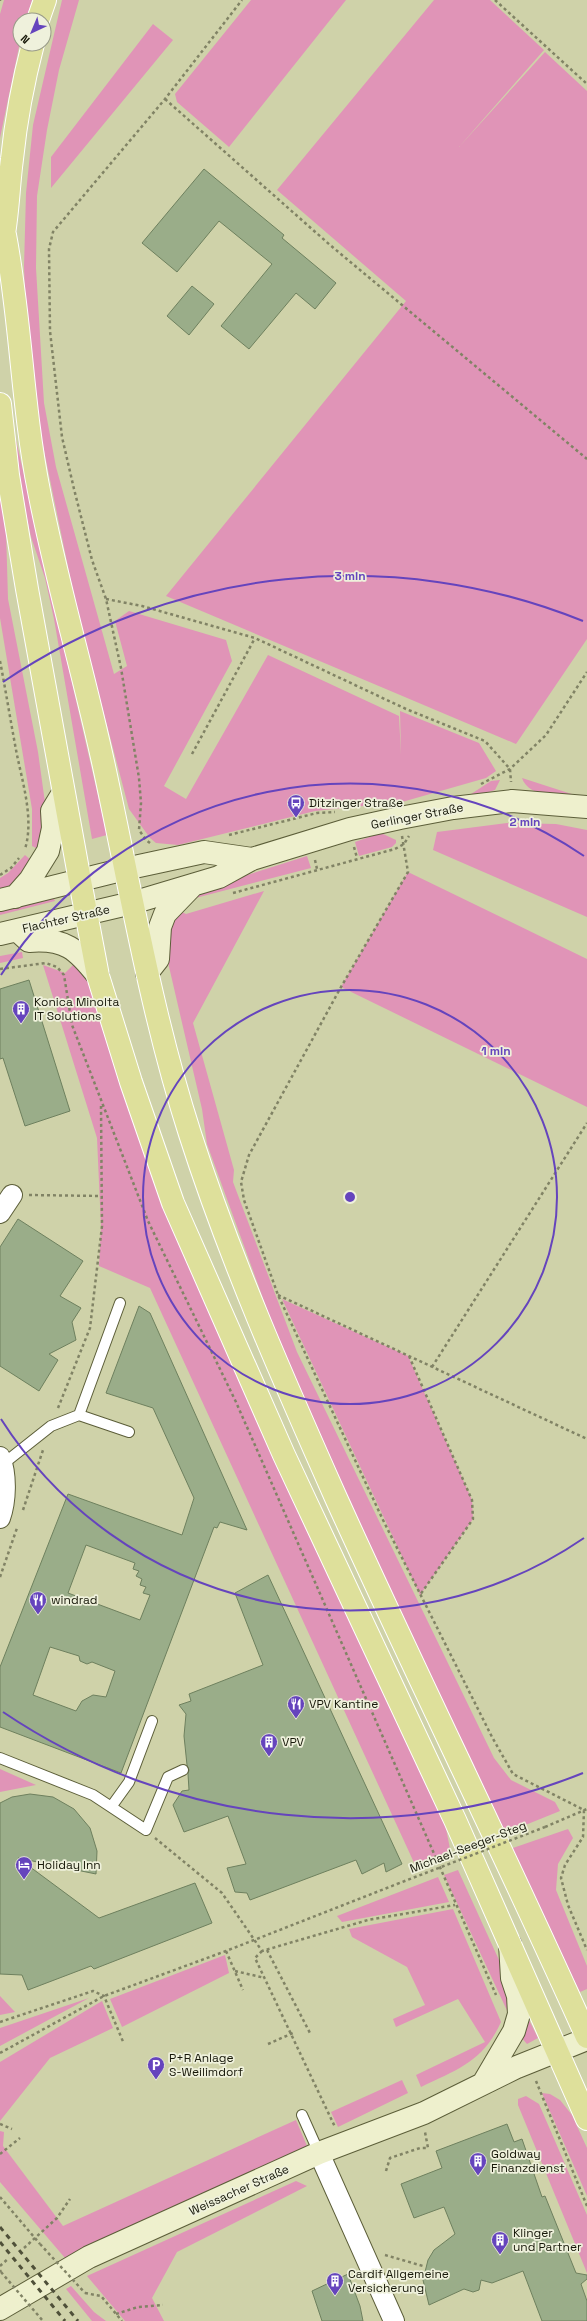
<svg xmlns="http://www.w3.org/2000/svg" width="587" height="2321" font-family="'Space Grotesk',sans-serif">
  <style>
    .green { fill: #e094b7 }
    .building { fill: #9aad89; stroke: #6e805e; fill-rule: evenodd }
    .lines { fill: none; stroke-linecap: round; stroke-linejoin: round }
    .lane-casing { stroke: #5c5e39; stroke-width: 12 }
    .street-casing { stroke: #5c5e39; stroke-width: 22 }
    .secondary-casing { stroke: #5c5e39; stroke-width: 24 }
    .primary-casing { stroke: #fff; stroke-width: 24 }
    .path { stroke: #818365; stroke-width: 2.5; stroke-dasharray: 3 3; stroke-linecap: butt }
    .lane { stroke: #fff; stroke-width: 10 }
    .street { stroke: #fff; stroke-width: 20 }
    .secondary { stroke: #eef0cd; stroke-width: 22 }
    .primary { stroke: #dee09b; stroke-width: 22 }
    .rail { stroke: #4f5039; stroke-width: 3; stroke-dasharray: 5 5; stroke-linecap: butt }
    .path-bridge { stroke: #818365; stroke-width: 2.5; stroke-dasharray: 3 3; stroke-linecap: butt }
    .ring { fill: none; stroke: #6544bd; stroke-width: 2 }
    .labels { text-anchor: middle; stroke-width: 3.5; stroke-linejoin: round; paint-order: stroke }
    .poi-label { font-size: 12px; fill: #171809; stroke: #eff1dc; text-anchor: start }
    .street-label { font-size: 12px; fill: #171809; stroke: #eff1dc }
    .centre { fill: #6544bd; stroke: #eff1dc; stroke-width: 2 }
    .ring-label { font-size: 12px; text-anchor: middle; font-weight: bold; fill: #6544bd; stroke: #eff1dc; stroke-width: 3.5; stroke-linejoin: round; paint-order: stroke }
  </style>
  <rect width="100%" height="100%" fill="#cfd2a9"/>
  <path class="green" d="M4,0H32L26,20H20V42L0,138V14Z
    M62,0H79L59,70L47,130L37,196L36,268L44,403L56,467L114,674L127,666L115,621L129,611L226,640L232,661L164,786L186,799L268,655L399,716L401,755L400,711L479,743L496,771L486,778L402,802L315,811L178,845L156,843L150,838L129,809L78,615L35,407L27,344L24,267L26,193L33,125Z
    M251,0H346L229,147L177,102L175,94Z
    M434,0H490L544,50L459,147L545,52L587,91V639L516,744L166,596L406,301L277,190Z
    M153,24L173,40L51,188V157Z
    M15,436L107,835L92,839L54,619L45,578L31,537L23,500Z
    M0,490L6,531L8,599L38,752L47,817L40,850L32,846V809L0,618Z
    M522,778L584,798C564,796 529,799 522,778Z
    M500,780L495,790L483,794L468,796L491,781Z
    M507,823L556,824L587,830V917L433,850L437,832Z
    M381,833L396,840V843L392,847L359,856L355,842Z
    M25,855L32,861L11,885L0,890V878L8,873Z
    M307,856L311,868L188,900L203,889Z
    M408,872L587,959V1107L341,987Z
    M264,891L193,1023L234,1170L233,1182L297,1352L494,1758L511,1780L555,1802L560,1811L503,1834L362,1528L276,1334L207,1144L202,1109L167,958L168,931L178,910L186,914Z
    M53,897L55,901L0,915V910Z
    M22,952L23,958L0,963V956Z
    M75,963L86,975L443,1813L451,1854L416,1867L150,1288L99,1266L101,1227L97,1138L43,965L65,973Z
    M282,1299L408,1356L472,1500L473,1519L420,1595Z
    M0,1769L36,1785L0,1792Z
    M568,1829L573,1838L558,1864L556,1890L587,1966V1989L580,1992L510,1849Z
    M458,1870L509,1982L510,2017L444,1875Z
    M438,1877L449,1902L342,1922L337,1916Z
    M453,1909L501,2022C483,2062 458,2069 421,2087L416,2075L485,2042L458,1999L396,2027L393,2019L425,2005L407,1967L352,1937L349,1929Z
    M225,1955L229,1973L122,2027L110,1999Z
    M0,1996L15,2012L0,2015Z
    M89,1998L0,2046V2028Z
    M102,2001L113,2028L50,2058L0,2121V2062Z
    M528,2018L538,2038L527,2044L520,2036Z
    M402,2080L408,2093L338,2127L331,2112Z
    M542,2093L550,2094L560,2100L572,2115L587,2148V2196Z
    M526,2096L539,2104L587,2215V2273L518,2105V2099Z
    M296,2120L307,2146L65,2258L0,2182V2131L4,2132L3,2146L63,2226Z
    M296,2181L307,2186L177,2252L152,2298L164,2321H125L87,2276Z
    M71,2286L94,2312L106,2321H92L66,2289Z"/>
  <path class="building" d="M204,169L284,235L282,238L336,283L315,309L296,293L249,349L221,326L272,264L219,221L177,272L142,243Z
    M192,286L214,304L189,335L167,316Z
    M29,980L70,1111L25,1126L3,1058L0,1059V989Z
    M18,1219L83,1261L60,1296L81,1308L72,1322L76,1340L49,1354L58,1360L39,1391L0,1366V1247Z
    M139,1306L150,1313L247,1530L220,1522L217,1528L214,1527L121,1773L0,1727V1667L68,1494L182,1535L194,1498L153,1408L106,1393ZM86,1545L135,1563L133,1569L139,1571L136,1576L142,1579L140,1585L146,1587L143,1593L150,1595L140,1620L68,1593ZM50,1647L79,1656L80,1661L87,1664L92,1662L115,1671L106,1697L93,1695L82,1701L76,1711L33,1695Z
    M268,1575L402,1864L386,1872L384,1863L362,1874L356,1860L250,1900L247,1893L235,1892L227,1868L246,1864L228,1816L184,1832L173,1805L182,1791L189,1790L188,1774L189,1770L187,1765L184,1736L186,1714L179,1705L191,1701L189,1694L263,1665L235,1593Z
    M30,1794L53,1797L74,1809L90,1828L97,1851L96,1874L18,1858L99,1918L195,1883L212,1923L94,1969L91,1966L28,1990L22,1975L0,1974V1803L12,1797Z
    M507,2124L514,2142L522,2139L542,2197L545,2196L576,2273L587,2275V2279L581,2284L587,2301V2321H542L523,2271L492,2283L481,2280L479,2290L473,2292L464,2289L429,2305L423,2280L428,2260L434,2250L455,2234L444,2207L414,2218L401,2184L442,2168L436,2151Z
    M348,2274L360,2306L363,2321H322L312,2291Z"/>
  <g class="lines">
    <g class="lane-casing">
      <path id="lane" d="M79,1415L129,1432
        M3,1464L51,1426L79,1415L120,1303
        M0,1758L93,1795L146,1830L168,1777L183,1770
        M111,1807L129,1782L152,1721
        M302,2115L319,2153"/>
    </g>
    <g class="street-casing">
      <path id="street" d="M0,1213L12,1195
        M0,1457C7,1475 6,1501 0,1518
        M319,2153L394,2321"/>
    </g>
    <g class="secondary-casing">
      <path id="secondary" d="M15,897L30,880L48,851L53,828L52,811L63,793
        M0,900L125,869L204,852L252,859
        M18,931L29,941C65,938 77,949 98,976
        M0,934L132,903L219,877L252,859L350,829L400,818L453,808L512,801L587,807
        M147,973L158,959L160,927L165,914L193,885
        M484,2082L514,2031L519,2014L518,1996L512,1978L510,1944
        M0,2309L89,2257L319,2153L424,2113L517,2067L587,2039"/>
    </g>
    <g class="primary-casing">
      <path id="primary" d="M38,20L45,0
        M5,235C21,319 22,406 39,491C57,585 85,677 105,771C131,892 152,1016 190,1134C230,1259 283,1379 336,1498C418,1679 506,1856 587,2037
        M1,250C8,220 8,189 12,159C16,120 23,82 33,44
        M0,404L8,475L27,589L80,881L98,976L131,1082L173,1203L284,1455L455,1820L587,2119"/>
    </g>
    <path class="path" d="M495,0L587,84
      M0,1V0
      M165,99L330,245L587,459
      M106,599L142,606L255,638L406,709L485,741L510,769L511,782
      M0,661C6,692 11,724 17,755C23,784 34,820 25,849
      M192,754L255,638
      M481,784L510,769L546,735L587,672
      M229,835L317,813L335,812
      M402,836L408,872L341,987L249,1155L241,1182L244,1200L278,1295L383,1520L492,1737L513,1774L584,1810L583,1837L565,1865L561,1878L568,1905L587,1950
      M150,843L146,840L139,830L141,803L139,778L121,668L106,599L92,560L74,489L62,437L50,331L49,249L53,232L165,99L242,0
      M354,847L357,858
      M315,860L317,869
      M0,875L11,868L19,858
      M233,893L395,849L404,844L409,836
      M0,969L46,963L57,967L64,975L72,1025L148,1221L236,1402L496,1995
      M29,1195L101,1196
      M278,1295L587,1439
      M409,1356L472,1500L473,1519L420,1595
      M432,1367L587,1123
      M58,1408L90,1328L102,1226L101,1106
      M23,1510L43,1450
      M0,1577L17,1528
      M545,1827L587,1809
      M155,1838L222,1893L262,1951L368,1920L455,1905
      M267,1950L311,2035
      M226,1951L243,1990
      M262,1951L255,1958L335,2127
      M235,1971L265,1978
      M0,2022L93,1991L104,1996L124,2044
      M268,2044L293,2033
      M0,2053L104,1996L226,1951L397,1884
      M536,2081L587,2206
      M0,2124L12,2129
      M0,2154L20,2138
      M386,2171L390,2158L420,2148H428L425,2132
      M0,2197L40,2244
      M24,2248L57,2218L70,2199
      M385,2255L423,2266
      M0,2266L9,2258
      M0,2270L1,2272
      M85,2293L101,2296L122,2321
      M116,2314L138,2307L163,2305"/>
    <use href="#lane" class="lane"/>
    <use href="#street" class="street"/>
    <use href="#secondary" class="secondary"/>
    <use href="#primary" class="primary"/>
    <path class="rail" d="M0,2227L78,2321
      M0,2242L65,2321"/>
    <path class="path-bridge" d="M397,1884L545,1827
      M40,2244L85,2293
      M1,2272L43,2321"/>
  </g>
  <g class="ring">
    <circle cx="350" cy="1197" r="207"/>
    <path d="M584 1538A414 414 0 0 1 1 1419M1 975A414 414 0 0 1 584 856"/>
    <path d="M583 1773A621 621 0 0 1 3 1712M3 682A621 621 0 0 1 583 621"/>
  </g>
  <defs>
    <g id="bus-pin" transform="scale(0.9)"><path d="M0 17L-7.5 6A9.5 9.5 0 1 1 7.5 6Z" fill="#6544bd" stroke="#eff1dc"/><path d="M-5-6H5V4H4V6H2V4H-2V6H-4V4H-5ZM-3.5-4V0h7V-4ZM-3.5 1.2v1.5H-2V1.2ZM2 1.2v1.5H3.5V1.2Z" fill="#fff"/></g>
    <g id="building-pin" transform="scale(0.9)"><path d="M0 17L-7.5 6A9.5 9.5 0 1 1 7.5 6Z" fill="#6544bd" stroke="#eff1dc"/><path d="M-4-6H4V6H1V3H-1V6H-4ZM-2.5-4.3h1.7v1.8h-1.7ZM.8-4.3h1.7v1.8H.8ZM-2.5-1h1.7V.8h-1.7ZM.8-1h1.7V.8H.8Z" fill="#fff"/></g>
    <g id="restaurant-pin" transform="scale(0.9)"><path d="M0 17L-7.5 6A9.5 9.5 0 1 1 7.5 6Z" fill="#6544bd" stroke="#eff1dc"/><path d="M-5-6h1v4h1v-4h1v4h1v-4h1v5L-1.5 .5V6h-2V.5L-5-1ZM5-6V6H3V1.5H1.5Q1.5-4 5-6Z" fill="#fff"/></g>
    <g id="hotel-pin" transform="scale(0.9)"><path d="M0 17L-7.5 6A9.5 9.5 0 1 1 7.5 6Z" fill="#6544bd" stroke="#eff1dc"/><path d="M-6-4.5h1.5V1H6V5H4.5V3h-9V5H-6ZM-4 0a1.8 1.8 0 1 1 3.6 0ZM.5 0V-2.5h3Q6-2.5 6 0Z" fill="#fff"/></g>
    <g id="parking-pin" transform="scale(0.9)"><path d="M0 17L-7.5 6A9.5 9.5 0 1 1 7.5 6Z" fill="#6544bd" stroke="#eff1dc"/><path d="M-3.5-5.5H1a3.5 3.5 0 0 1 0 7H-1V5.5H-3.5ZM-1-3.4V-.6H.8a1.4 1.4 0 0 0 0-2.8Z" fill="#fff"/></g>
  </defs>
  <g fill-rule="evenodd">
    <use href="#bus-pin" x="296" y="803"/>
    <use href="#building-pin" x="21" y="1009"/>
    <use href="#restaurant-pin" x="38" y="1600"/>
    <use href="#restaurant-pin" x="296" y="1704"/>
    <use href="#building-pin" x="269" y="1742"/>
    <use href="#hotel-pin" x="24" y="1865"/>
    <use href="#parking-pin" x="156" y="2065"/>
    <use href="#building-pin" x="478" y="2161"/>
    <use href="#building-pin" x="500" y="2240"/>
    <use href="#building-pin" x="335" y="2281"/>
  </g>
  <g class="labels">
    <g class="poi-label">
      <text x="309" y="807">Ditzinger Straße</text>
      <text x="34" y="1006">Konica Minolta<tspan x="34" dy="14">IT Solutions</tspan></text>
      <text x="51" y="1604">windrad</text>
      <text x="309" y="1708">VPV Kantine</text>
      <text x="282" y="1746">VPV</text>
      <text x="37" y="1869">Holiday Inn</text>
      <text x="169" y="2062">P+R Anlage<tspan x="169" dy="14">S-Weilimdorf</tspan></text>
      <text x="491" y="2158">Goldway<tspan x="491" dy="14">Finanzdienst</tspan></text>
      <text x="513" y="2237">Klinger<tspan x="513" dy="14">und Partner</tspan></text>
      <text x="348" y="2278">Cardif Allgemeine<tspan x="348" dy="14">Versicherung</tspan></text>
    </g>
    <g class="street-label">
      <text transform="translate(417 816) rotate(-11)" y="4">Gerlinger Straße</text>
      <text transform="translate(66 919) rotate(-13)" y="4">Flachter Straße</text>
      <text transform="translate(468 1847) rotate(-21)" y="4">Michael-Seeger-Steg</text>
      <text transform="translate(239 2190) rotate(-24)" y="4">Weissacher Straße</text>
    </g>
  </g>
  <circle cx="350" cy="1197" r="6" class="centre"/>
  <g class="ring-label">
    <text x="350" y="580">3 min</text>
    <text x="525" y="826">2 min</text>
    <text x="496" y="1055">1 min</text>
  </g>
  <g transform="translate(32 32) rotate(224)"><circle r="19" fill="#eff1dc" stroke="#999a88"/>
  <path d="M0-3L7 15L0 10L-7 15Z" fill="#6544bd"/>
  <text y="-6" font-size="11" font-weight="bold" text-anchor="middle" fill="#171809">N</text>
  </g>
</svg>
